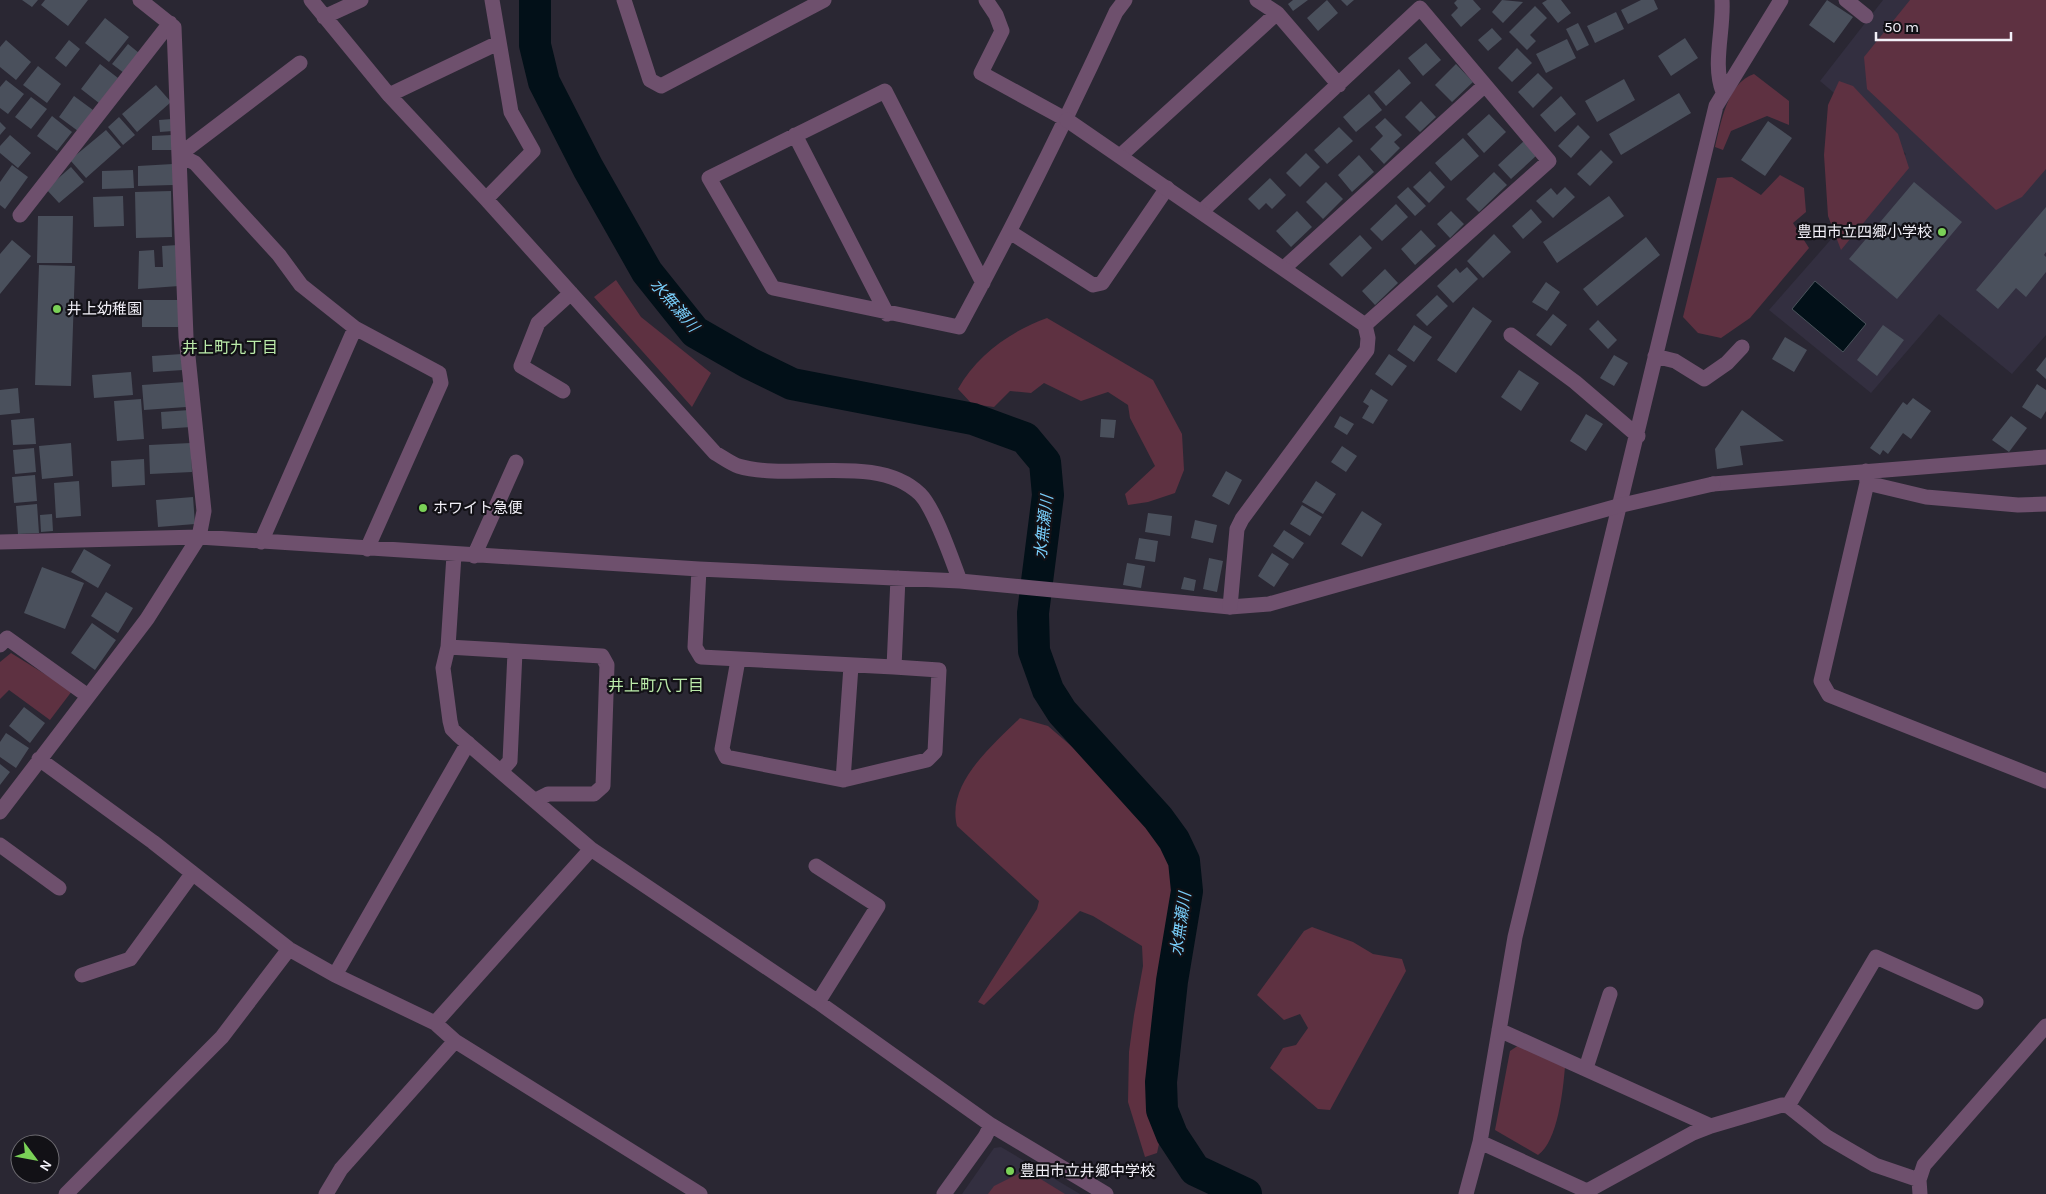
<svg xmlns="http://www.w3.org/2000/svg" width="2046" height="1194" font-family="Karla,'Noto Sans JP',sans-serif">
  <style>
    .built { fill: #332f40 }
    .green { fill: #5e3141 }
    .water { fill: #021018; stroke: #4a535b }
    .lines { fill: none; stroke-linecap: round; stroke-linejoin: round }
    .river { stroke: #021018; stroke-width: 32 }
    .building { fill: #4a505c }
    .minor { stroke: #6e506d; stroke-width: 15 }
    .tertiary { stroke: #6e506d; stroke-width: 15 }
    .poi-dot { fill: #7ad157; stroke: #121116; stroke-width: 2 }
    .labels { text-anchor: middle; stroke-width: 4.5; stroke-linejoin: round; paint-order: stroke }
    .poi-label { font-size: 15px; fill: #f2f0f8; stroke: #121116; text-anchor: start }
    .water-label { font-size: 16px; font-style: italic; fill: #78cdf9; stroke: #121116 }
    .neighbourhood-label { font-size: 16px; fill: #baeaa9; stroke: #121116 }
  </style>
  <rect width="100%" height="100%" fill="#2a2733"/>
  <path class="built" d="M1883,0H2046V335L2012,374L1939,314L1871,393L1769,310L1906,154L1820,81Z
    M1001,1147L1080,1194H962L994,1148Z"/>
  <path class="green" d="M1910,0H2046V169L2022,197L1996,210L1867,89L1864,57Z
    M1754,74L1789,101V125L1767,116L1731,131L1723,150L1715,147C1721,123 1727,83 1754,74Z
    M1839,81L1853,86L1898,134L1909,168L1841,250L1828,216L1824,155L1828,105Z
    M1780,175L1804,188L1806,212L1793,223L1809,248L1750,318L1721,338L1698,333L1683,317L1717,178L1732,177L1761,195Z
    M616,280L641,317L711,373L692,407L594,297Z
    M1047,318L1153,380L1182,434L1184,470L1175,493L1148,502L1128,505L1125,494L1155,466L1130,418L1128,405L1108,392L1081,401L1044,383L1031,393L1010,391L994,407L972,404L958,389C977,355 1011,331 1047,318Z
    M11,653L72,691L50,720L9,690L0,699V662Z
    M1020,718L1048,726L1098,769L1174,852L1179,889L1158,1044L1155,1083L1161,1135L1157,1153L1145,1157L1128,1102L1129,1052L1134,1015L1143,966L1142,946L1093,916L1080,911L984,1005L978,1002L1037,909L1039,901L957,826C946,783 993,745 1020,718Z
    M1312,927L1353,942L1373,954L1402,959L1406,971L1330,1110L1318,1109L1270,1068L1283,1048L1296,1045L1308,1028L1300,1014L1284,1020L1257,995L1304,931Z
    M1519,1045L1565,1067C1563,1090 1558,1141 1538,1155L1495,1130L1510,1051Z
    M1026,1170L1065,1194H988L994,1186Z"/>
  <path class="water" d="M1815,281L1866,324L1843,352L1792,309Z"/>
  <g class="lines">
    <path class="river" d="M535,0V45L544,82L588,168L647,272L695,332L749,363L792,384L973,419L1025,438L1045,462L1048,495L1033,613L1034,651L1048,690L1062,712L1158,818L1174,840L1184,861L1187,891L1172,981L1161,1082L1162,1110L1172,1135L1195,1170L1246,1194"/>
  </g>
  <path class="building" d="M22,0H38L32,7Z
    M45,0H88L68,26L41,5Z
    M1293,0H1308L1293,11L1288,4Z
    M1327,0L1338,13L1318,31L1307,18Z
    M1341,0H1354L1347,6Z
    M1457,0H1473L1481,9L1461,27L1451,15L1458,8L1454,3Z
    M1502,0L1523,2L1503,23L1492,12Z
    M1547,0H1561L1571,13L1558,23L1542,3Z
    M1641,0H1654L1658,9L1628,24L1621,10Z
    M1827,0L1853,17L1834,43L1809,25Z
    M1535,6L1547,18L1530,35L1536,41L1527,50L1509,32Z
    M1616,12L1624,29L1595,43L1587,26Z
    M105,18L129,37L109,62L85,43Z
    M1578,23L1589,45L1577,51L1566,29Z
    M1492,28L1502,39L1488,51L1478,40Z
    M1685,38L1698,58L1671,76L1658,56Z
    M1567,39L1576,58L1546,73L1536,54Z
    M6,40L31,62L16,80L0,67V47Z
    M69,40L80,49L66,67L55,58Z
    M1426,43L1441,60L1423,76L1408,58Z
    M128,44L139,53L124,73L112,64Z
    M1517,48L1532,63L1512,82L1498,68Z
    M100,64L118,78L99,103L81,89Z
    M1456,64L1473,82L1452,102L1435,85Z
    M38,66L61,84L47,103L23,85Z
    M1399,69L1411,83L1386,106L1374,92Z
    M1538,73L1553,88L1533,108L1518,92Z
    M1624,79L1635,100L1597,122L1585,101Z
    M6,80L24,94L8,114L0,108V87Z
    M156,85L171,102L137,132L122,114Z
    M1679,93L1691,113L1621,155L1609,134Z
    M1369,94L1382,110L1356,132L1343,117Z
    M74,96L93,110L78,131L59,117Z
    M1561,96L1576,114L1555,132L1540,115Z
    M31,97L47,109L31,129L15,117Z
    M1421,101L1436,117L1420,132L1405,117Z
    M1489,114L1506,132L1484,153L1467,134Z
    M52,116L72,132L57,151L37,136Z
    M119,117L135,135L123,145L108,127Z
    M1385,118L1402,135L1394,142L1400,148L1384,164L1370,149L1383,136L1375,127Z
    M172,119L173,131L160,132L159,120Z
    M1768,121L1792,138L1765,176L1741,160Z
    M0,122L6,128L0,135Z
    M1578,125L1590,137L1571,158L1558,146Z
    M1339,127L1353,141L1327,164L1314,150Z
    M106,130L121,147L86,178L70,160Z
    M10,135L31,153L18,168L0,153V146Z
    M172,135L173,150H152V136Z
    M1463,138L1479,156L1451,181L1435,163Z
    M1524,141L1537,155L1511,179L1498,165Z
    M1601,150L1613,162L1590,186L1577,174Z
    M1306,153L1320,167L1300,187L1286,173Z
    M1359,155L1374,172L1352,192L1338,175Z
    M173,164V185L138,186V166Z
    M12,165L28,177L5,209L0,205V182Z
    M71,167L84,182L59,203L46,189Z
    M133,170L134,188L102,189V171Z
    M1430,171L1445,187L1429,203L1413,187Z
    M1494,172L1507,185L1479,212L1466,199Z
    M1270,178L1286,195L1272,209L1266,203L1259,210L1248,199Z
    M1326,182L1343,199L1323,219L1306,202Z
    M1914,182L1962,222L1897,299L1849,259Z
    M1408,187L1426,206L1415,216L1397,197Z
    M1565,187L1575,197L1553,218L1536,201L1551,188L1557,195Z
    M171,191L172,237L136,238L135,192Z
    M123,196L124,226L94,227L93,197Z
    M1609,196L1624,216L1557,263L1543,242Z
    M1396,204L1408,217L1382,241L1370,229Z
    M2046,207V252L2044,255L2046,257V272L2026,297L2016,288L1998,309L1976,290Z
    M1531,209L1542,222L1523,239L1512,226Z
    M1297,211L1312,227L1291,247L1276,231Z
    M1451,211L1464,224L1450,238L1437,224Z
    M38,216H73L72,263H37Z
    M1421,230L1436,246L1415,265L1401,249Z
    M1494,234L1511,252L1483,278L1467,261Z
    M1360,235L1372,248L1342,277L1329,264Z
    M1646,237L1660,255L1597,306L1583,289Z
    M12,240L31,256L0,294V254Z
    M178,245L179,286L138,289L139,251L154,250L155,267H163L162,246Z
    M39,265L75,266L71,386L35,385Z
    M1467,267L1478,279L1453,303L1437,286L1456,268L1460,273Z
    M1385,269L1398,283L1375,305L1362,291Z
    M1546,282L1560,292L1547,311L1532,302Z
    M1437,295L1448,306L1427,326L1416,315Z
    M142,300H178V327H142Z
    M1473,307L1492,321L1456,373L1437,360Z
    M1553,314L1567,325L1551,346L1536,335Z
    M1598,320L1617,340L1608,349L1589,329Z
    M1414,325L1432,337L1414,362L1397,350Z
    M1883,325L1904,340L1877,376L1857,360Z
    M1785,337L1807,350L1794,372L1772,359Z
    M182,354L183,370L153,372L152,356Z
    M1389,354L1407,366L1392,386L1375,374Z
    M1614,355L1628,363L1614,386L1600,378Z
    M2046,357V379L2036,370Z
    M1519,370L1539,383L1521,411L1501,397Z
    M131,372L133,395L94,398L92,375Z
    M185,382L186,407L144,410L142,385Z
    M2037,384L2046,390V411L2041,419L2022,407Z
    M18,388L20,413L0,415V390Z
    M1371,389L1388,400L1373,424L1362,418L1369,406L1363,402Z
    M1913,398L1931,411L1911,439L1903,433L1888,454L1883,450L1880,455L1870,448L1903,402L1907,405Z
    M141,399L144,439L117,441L114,401Z
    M190,410L191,427L162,429L161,412Z
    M1742,410L1784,441L1740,446L1743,465L1717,469L1715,449Z
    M1586,414L1603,424L1586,451L1570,441Z
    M1340,416L1354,424L1347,435L1334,427Z
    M2011,416L2027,428L2009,452L1992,440Z
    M34,418L36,444L13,445L11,420Z
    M1101,419L1116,420L1114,438L1100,437Z
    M71,443L73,476L42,479L39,446Z
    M191,443L192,472L150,474L149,445Z
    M1342,446L1357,456L1346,472L1331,462Z
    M34,448L36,472L15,474L13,450Z
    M144,459L145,485L112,487L111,461Z
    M1226,471L1242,480L1229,505L1212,496Z
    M35,475L37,501L14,503L12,477Z
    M79,481L81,516L56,518L54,483Z
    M1316,481L1336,494L1323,514L1302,502Z
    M193,497L195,524L158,527L156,500Z
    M37,504L39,533L18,534L16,506Z
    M1302,505L1322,517L1310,536L1290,524Z
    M1362,511L1382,524L1362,557L1341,544Z
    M1148,513L1172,516L1170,536L1145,532Z
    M52,514L53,531L41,532L40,515Z
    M1195,520L1217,525L1213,543L1191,538Z
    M1284,530L1304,543L1293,559L1273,546Z
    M1139,538L1158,541L1155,562L1135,559Z
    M84,549L111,565L98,588L71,572Z
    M1272,553L1289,564L1274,587L1258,576Z
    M1209,558L1223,561L1217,592L1203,589Z
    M1127,563L1145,566L1141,588L1123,585Z
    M42,567L84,583L65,629L24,613Z
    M1184,577L1196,580L1194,591L1181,589Z
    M106,592L133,608L118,633L91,616Z
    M92,623L116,640L95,670L71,653Z
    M24,707L45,723L30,743L9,726Z
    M6,733L29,748L16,768L0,757V742Z
    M0,764L10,772L0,785Z"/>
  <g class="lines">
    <path class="minor" d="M311,0L389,95L486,199L715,453C722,457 730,463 738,466C792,482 877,452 920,494C935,509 952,560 960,581
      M624,0L650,80L661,86L824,0
      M986,0L996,15L1002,31L981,73L1067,120
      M1257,0L1277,13L1339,85
      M1722,0C1724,30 1712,64 1723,92
      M1846,0L1866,16
      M324,17L361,0
      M389,95L498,43
      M795,135L887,314
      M179,155L195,163L279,255L301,285L355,328L439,373L441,383L367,549
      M179,155L300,63
      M1120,156L1277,13
      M486,199L533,151L511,112L492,0
      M1201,212L1420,8L1549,161L1365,325
      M20,215L170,23
      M1010,232L1093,285L1102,283L1167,188
      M1284,268L1485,85
      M983,283L885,91L709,178L773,288L959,327C1015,223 1067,119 1116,12L1125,0
      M1511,335L1575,382L1638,436
      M1655,356L1675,361L1704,379L1727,363L1742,347
      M563,391L521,366L538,323L571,293
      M1866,471L1867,483L1821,681L1829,695L2046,781
      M1867,483L1926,497L2018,505L2046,504
      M1713,484L2046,457
      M0,542L199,537L699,569L960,581L1230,607L1269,604L1503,538
      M261,542L355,328
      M454,555L448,647L443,668L450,721L452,729L458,735L591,849L818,1002L991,1125L1106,1194
      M474,556L516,462
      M699,569L695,647L701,657L894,667L898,578
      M0,645L7,638L88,696
      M448,647L602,656L607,665L603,786L594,794H548L536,800
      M738,660L722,749L726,757L843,780L927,760L935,752L939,670L894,667
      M39,759L153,842L289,949L335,975L435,1023L455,1041L700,1194
      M501,771L510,761L515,652
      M843,780L851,666
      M0,812L147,619L199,537L204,511L186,337L174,27L140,0
      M0,845L59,888
      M816,866L878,906L818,1002
      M82,975L130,959L192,874
      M335,975L468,743
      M435,1023L591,849
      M1499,1030L1711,1126L1782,1105L1788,1106L1827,1137L1875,1165L1919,1180
      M1586,1068L1610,994
      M1788,1106L1876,957L1976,1002
      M1480,1142L1587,1191L1693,1133L1711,1126
      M66,1194L222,1037L289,949
      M326,1194L341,1169L455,1041
      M944,1194L985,1137L991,1125
      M1466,1194L1480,1142L1515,937L1716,106L1781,0
      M1920,1194L1919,1180L1924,1165L2046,1026"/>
    <path class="tertiary" d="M1067,120L1365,325L1368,338L1367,350L1242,519L1237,529L1230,607
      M1503,538L1618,506L1713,484"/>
  </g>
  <g class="poi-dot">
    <circle cx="1942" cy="232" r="5"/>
    <circle cx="57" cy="309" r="5"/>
    <circle cx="423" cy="508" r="5"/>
    <circle cx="1010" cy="1171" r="5"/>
  </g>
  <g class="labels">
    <g class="poi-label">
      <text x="1932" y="237" text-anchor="end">豊田市立四郷小学校</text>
      <text x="67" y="314">井上幼稚園</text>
      <text x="433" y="513">ホワイト急便</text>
      <text x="1020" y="1176">豊田市立井郷中学校</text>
    </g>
    <g class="water-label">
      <text transform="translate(675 305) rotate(49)" y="6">水無瀬川</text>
      <text transform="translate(1043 527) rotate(-84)" y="6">水無瀬川</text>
      <text transform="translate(1180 924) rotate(-82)" y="6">水無瀬川</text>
    </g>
    <g class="neighbourhood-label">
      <text x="230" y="353">井上町九丁目</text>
      <text x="656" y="691">井上町八丁目</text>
    </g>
  </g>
  <g transform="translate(35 1159) rotate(122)"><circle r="24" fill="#121116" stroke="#6c6a70"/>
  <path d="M0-4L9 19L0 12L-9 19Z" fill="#7ad157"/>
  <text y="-8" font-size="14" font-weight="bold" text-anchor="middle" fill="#f2f0f8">N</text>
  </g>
  <path d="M1876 32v8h135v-8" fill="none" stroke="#f2f0f8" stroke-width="2.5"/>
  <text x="1884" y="32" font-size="15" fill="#f2f0f8" stroke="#121116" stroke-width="4" paint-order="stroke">50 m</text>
</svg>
